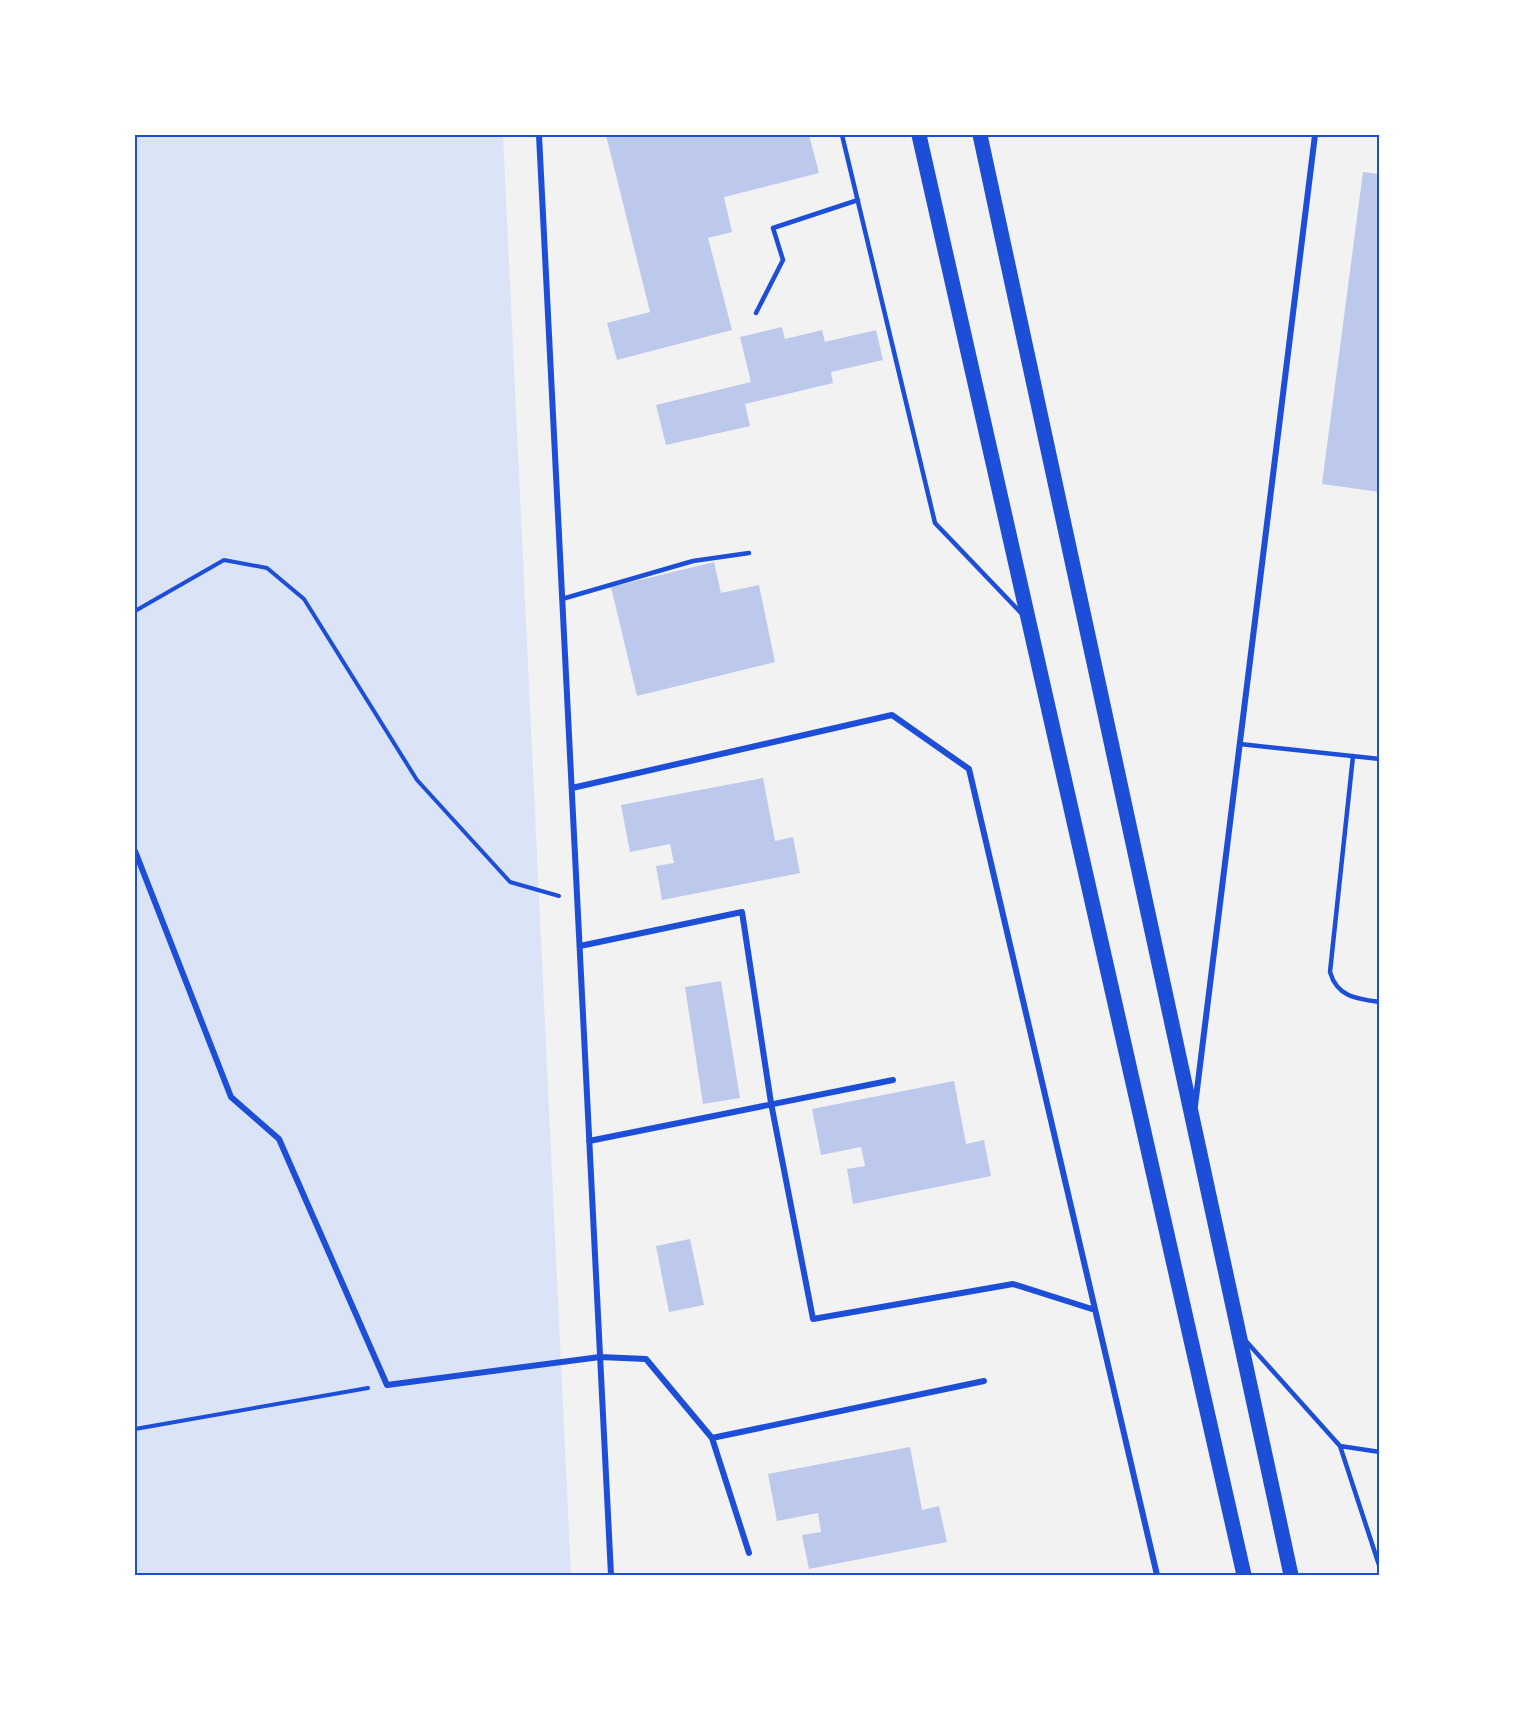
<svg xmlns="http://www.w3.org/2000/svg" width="1515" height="1710" font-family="'Open Sans',sans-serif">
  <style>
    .green { fill: #dbe4f7 }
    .building { fill: #bdc9ec }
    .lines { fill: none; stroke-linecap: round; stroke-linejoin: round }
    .path { stroke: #1d4ed8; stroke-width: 4 }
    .service { stroke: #1d4ed8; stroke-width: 4.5 }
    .minor { stroke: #1d4ed8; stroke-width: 6 }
    .primary { stroke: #1d4ed8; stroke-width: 15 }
    .neatline { fill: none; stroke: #1d4ed8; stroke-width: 2 }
  </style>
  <rect width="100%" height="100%" fill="#f2f2f2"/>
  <path class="green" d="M135,135H503L571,1575H135Z"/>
  <path class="building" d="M606,135H809L819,173L724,197L732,232L708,238L732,330L617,360L607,323L650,312Z
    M1363,172L1380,174V492L1322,484Z
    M782,327L785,339L822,330L825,342L876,330L883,360L831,372L833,383L745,404L750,426L666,445L656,405L751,382L740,337Z
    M714,562L721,593L759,585L775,662L637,696L611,587Z
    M763,778L775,841L793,837L800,873L662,900L656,866L674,863L670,844L630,852L621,805Z
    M721,981L740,1098L703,1104L685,987Z
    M954,1081L966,1144L984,1140L991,1176L853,1204L847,1169L865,1166L861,1147L821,1155L812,1109Z
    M690,1239L704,1305L669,1312L656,1246Z
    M910,1447L922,1510L939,1506L947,1542L809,1569L802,1535L821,1532L818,1513L777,1521L768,1474Z"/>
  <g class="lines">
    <path class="path" d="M135,611L224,560L267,568L304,599L417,780L510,882L559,896
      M135,1429L368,1388"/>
    <path class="service" d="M842,135L935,523L1022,614
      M756,313L783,260L773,228L858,200
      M562,599L693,561L749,553
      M1240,744L1380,759
      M1353,756L1330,972C1337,997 1357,999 1380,1002
      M1245,1340L1340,1446L1380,1568
      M1340,1446L1380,1452"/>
    <path class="minor" d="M539,135L611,1575
      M572,788L892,715L969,769L1157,1575
      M135,851L231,1097L279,1139L387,1385L600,1357L646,1359L712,1438L984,1381
      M580,946L742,912L771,1103L813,1319L1013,1284L1095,1310
      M1195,1106L1315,135
      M589,1141L893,1080
      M712,1438L749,1553"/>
    <path class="primary" d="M919,135L1244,1575
      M980,135L1291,1575"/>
  </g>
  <rect width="1515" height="1710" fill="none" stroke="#ffffff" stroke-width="273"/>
  <rect x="136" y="136" width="1242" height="1438" class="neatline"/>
</svg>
